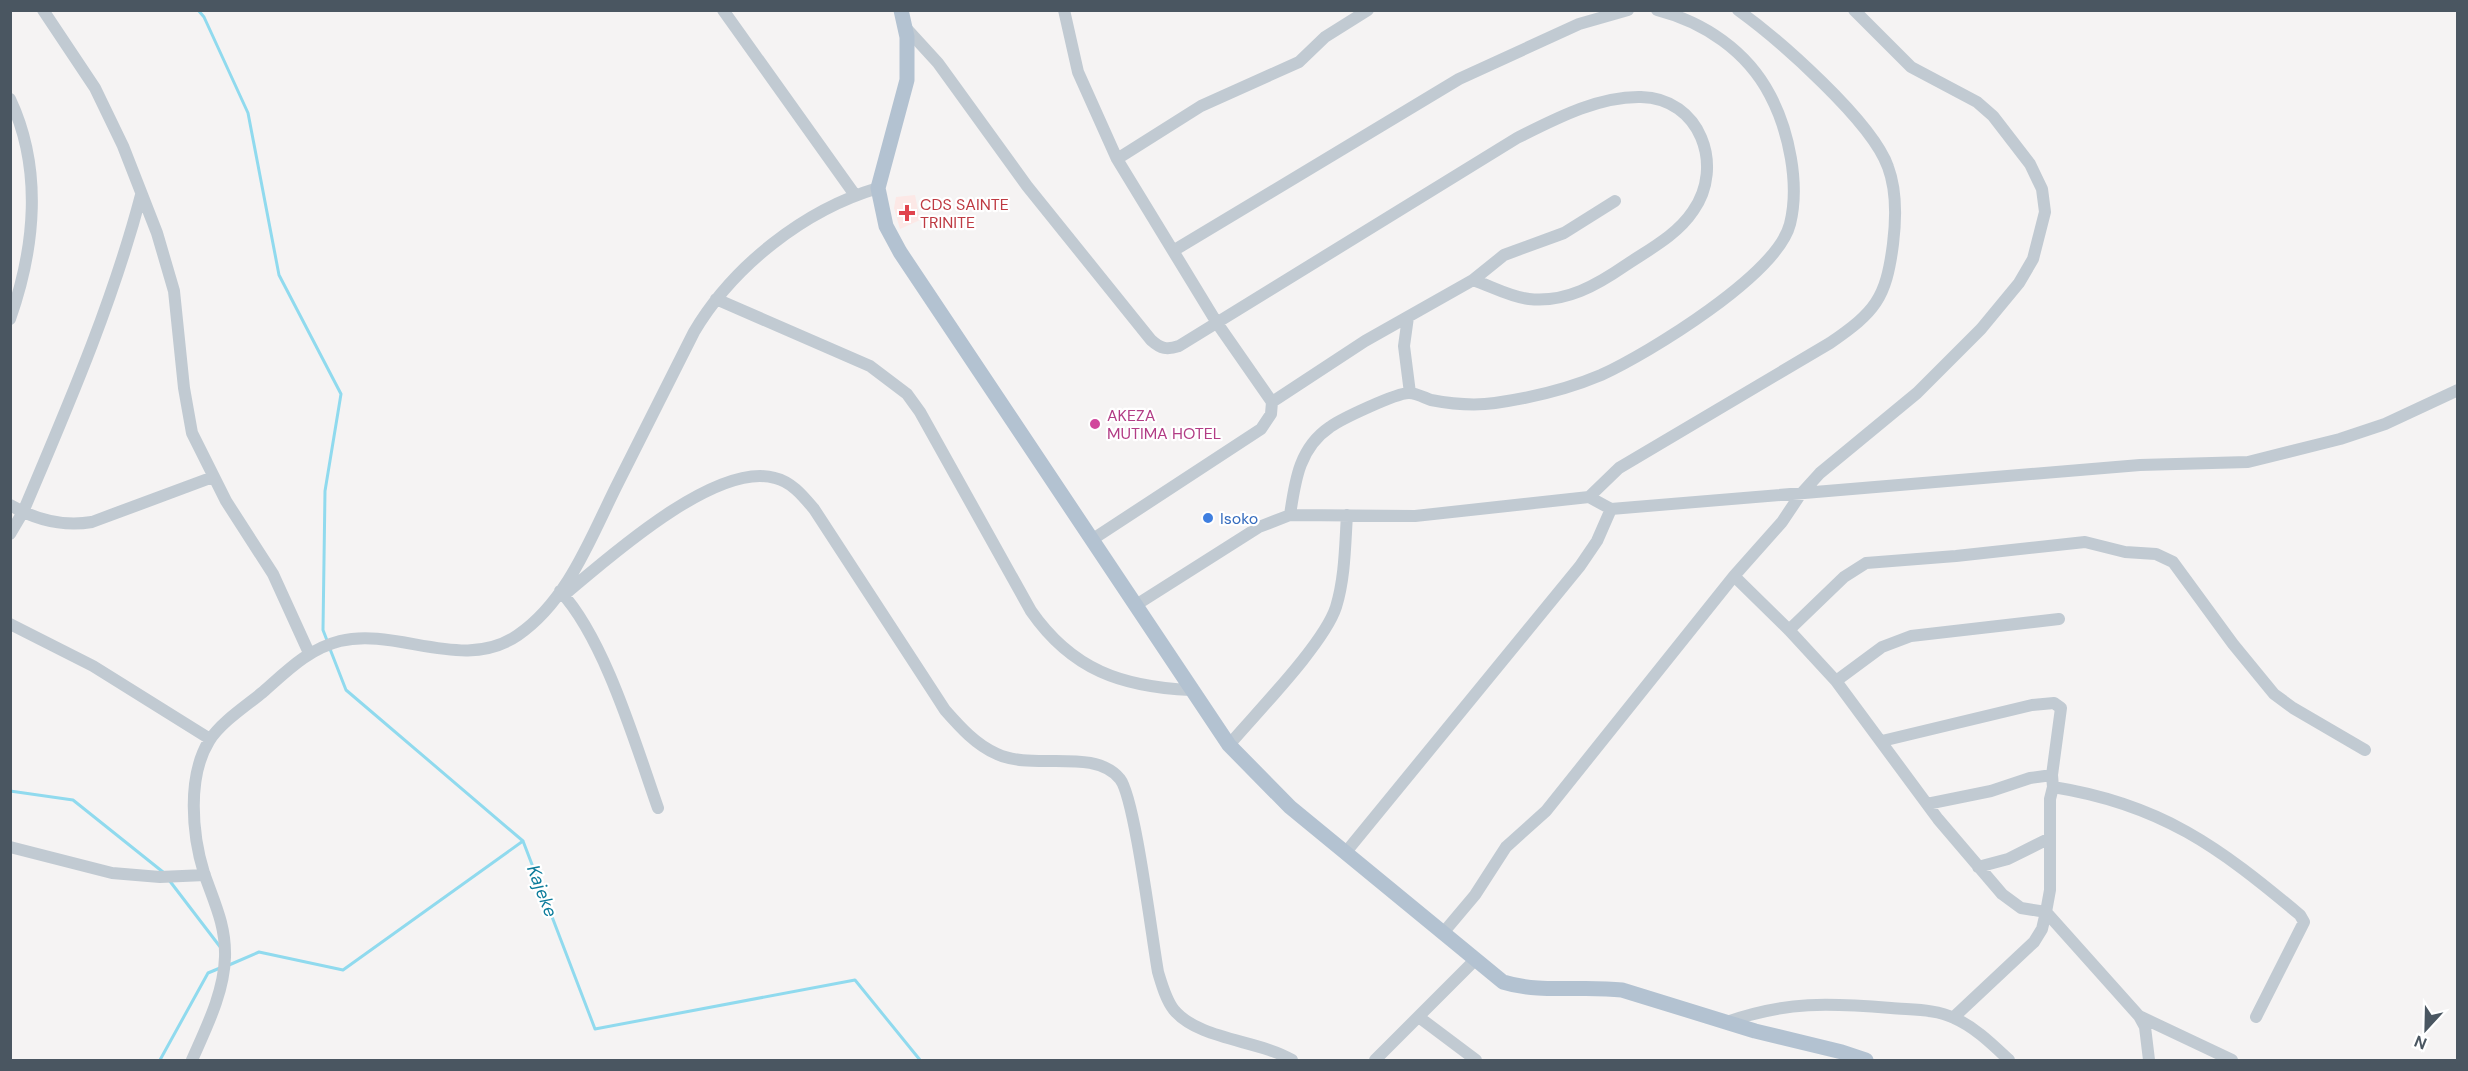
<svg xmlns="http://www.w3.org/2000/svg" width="2468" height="1071" font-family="'DM Sans',sans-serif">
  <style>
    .medical { fill: #fce8e6 }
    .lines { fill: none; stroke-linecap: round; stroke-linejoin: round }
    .stream { stroke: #90daee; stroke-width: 3 }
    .minor { stroke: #c1cad2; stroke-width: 12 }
    .major { stroke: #b3c2d1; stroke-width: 15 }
    .health-dot { fill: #e0444e; stroke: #fff; stroke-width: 2 }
    .hotel-dot { fill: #d1479c; stroke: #fff; stroke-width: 2 }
    .shop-dot { fill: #3f7fe0; stroke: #fff; stroke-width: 2 }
    .labels { text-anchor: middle; stroke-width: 4.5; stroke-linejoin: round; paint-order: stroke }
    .health-label { font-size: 16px; fill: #be3a42; stroke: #fff; text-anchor: start }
    .hotel-label { font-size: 16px; fill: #b23c85; stroke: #fff; text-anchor: start }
    .shop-label { font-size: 16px; fill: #366cbe; stroke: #fff; text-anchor: start }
    .water-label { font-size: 18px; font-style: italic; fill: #0c7c9b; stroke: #fff }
  </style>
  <rect width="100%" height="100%" fill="#f5f3f3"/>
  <path class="medical" d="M915,195L920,220L900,229L894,208L896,197Z"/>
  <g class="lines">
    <path class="stream" d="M198,10L204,17L248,113L279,275L341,394L325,491L323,630L328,643
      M330,649L346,690L523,841
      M10,791L73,800L163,872
      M169,880L221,948
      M229,965L259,952L343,970L523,841L595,1029L855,980L920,1060
      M160,1060L208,973L220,968"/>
    <path class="minor" d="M43,10L95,88L123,146L157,233L174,291L184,388L192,433L226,501L273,574L309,653
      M723,10L855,195
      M1064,10L1078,72L1117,159
      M906,28L938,63L1027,186L1151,340C1161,349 1167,350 1179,346L1517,138C1555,119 1598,96 1641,97C1700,98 1725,166 1693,211C1677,235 1650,249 1626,265C1597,285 1566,303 1529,299C1510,297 1491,286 1473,280L1504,255L1564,233L1615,201
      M10,99C43,169 35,248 10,319
      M1173,251L1459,79L1579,24L1628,10
      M716,299L870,366L907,394L920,412L1031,611C1072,670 1122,687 1191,690
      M1408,317L1404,346L1410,393
      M1272,402L1365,341L1473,280
      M1589,497L1619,468L1830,343C1875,312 1886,299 1893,244C1896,220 1897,191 1888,167C1872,121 1778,39 1738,10
      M10,505C36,520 62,527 92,522L213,477
      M1290,515C1295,481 1299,448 1330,427C1341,419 1396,393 1409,393C1416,393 1425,398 1431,400C1452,404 1474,406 1495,403C1530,398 1568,389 1601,375C1649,353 1777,275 1790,224C1800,184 1789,131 1770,95C1747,51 1704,22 1657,10
      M10,534L23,512C67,408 112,305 141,195
      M1093,539L1261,429L1271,414L1272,402L1217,323L1117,159L1201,106L1299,62L1325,37L1368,10
      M1734,576L1789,630L1836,681L1938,819L2002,894L2021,908L2046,912L2042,929L2034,942L1954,1017
      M560,591C605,639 636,746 658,808
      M564,595C608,558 716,461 775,478C792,482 803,496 814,509L945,710C960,727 976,745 997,754C1033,771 1094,747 1120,779C1135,798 1152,939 1158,972C1162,985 1166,1000 1174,1010C1199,1040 1259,1040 1292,1060
      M1136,605L1259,527L1290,515L1415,516L1589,497L1611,509L2140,465L2248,462L2340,439L2385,424L2458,390
      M10,624L93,666L210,739
      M1789,630L1844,577L1866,563L1956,556L2085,542L2125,552L2156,554L2173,562L2233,644L2274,694L2293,708L2365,750
      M1836,681L1882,647L1911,636L2059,619
      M1882,741L2032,705L2054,703L2061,708L2052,775
      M1229,745C1256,713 1324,644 1336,607C1345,578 1345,545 1347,515
      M2053,787L2050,799V890L2046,912L2139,1016L2145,1027L2149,1060
      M1927,804L1991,791L2030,778L2052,775L2053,787C2161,804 2219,847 2300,915L2304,922L2256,1017
      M10,847L112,873L160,877L205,875
      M1346,852L1580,566L1597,541L1611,509
      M1978,867L2008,859L2050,838
      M1443,933L1475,895L1506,847L1546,811L1734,576L1782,522L1800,495L1820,473L1917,393L1981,329L2019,283L2033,259L2045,212L2042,189L2030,164L1993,116L1977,102L1911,67L1854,10
      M2139,1016L2232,1060
      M1420,1018L1476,1060
      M1727,1022C1787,1001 1829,1003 1891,1008C1911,1010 1936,1009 1954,1018C1975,1027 1993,1045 2009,1060
      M192,1060C206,1028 224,993 225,957C226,925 214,902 204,873C192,834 187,777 209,741C221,722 246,706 263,692C287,671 308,649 340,641C398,627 463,673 518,635C569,600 592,534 619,481C644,431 669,382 694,332C733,266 804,210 878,188
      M1375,1060L1474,961"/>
    <path class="major" d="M901,10L907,37V80L878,188L886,226L900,252L1229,745L1290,807L1503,982C1541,994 1582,985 1622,990L1755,1031L1842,1052L1866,1060"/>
  </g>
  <path class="health-dot" d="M904 204h6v6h6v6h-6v6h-6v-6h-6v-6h6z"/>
  <circle class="hotel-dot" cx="1095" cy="424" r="6"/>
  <circle class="shop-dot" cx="1208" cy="518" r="6"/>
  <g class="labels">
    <g class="health-label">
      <text x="920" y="210">CDS SAINTE<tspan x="920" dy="18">TRINITE</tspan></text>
    </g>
    <g class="hotel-label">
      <text x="1107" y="421">AKEZA<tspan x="1107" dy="18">MUTIMA HOTEL</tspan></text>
    </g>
    <g class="shop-label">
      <text x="1220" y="524">Isoko</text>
    </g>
    <g class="water-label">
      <text transform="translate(542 891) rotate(69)" y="6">Kajeke</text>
    </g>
  </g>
  <rect width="2468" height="1071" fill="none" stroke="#4a5661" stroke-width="24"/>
  <g transform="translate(2426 1029) rotate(202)" stroke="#ffffff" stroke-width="4.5" paint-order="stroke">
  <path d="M0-4.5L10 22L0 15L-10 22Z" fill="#4a5661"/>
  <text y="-9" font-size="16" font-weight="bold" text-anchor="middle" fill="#4a5661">N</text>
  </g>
</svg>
